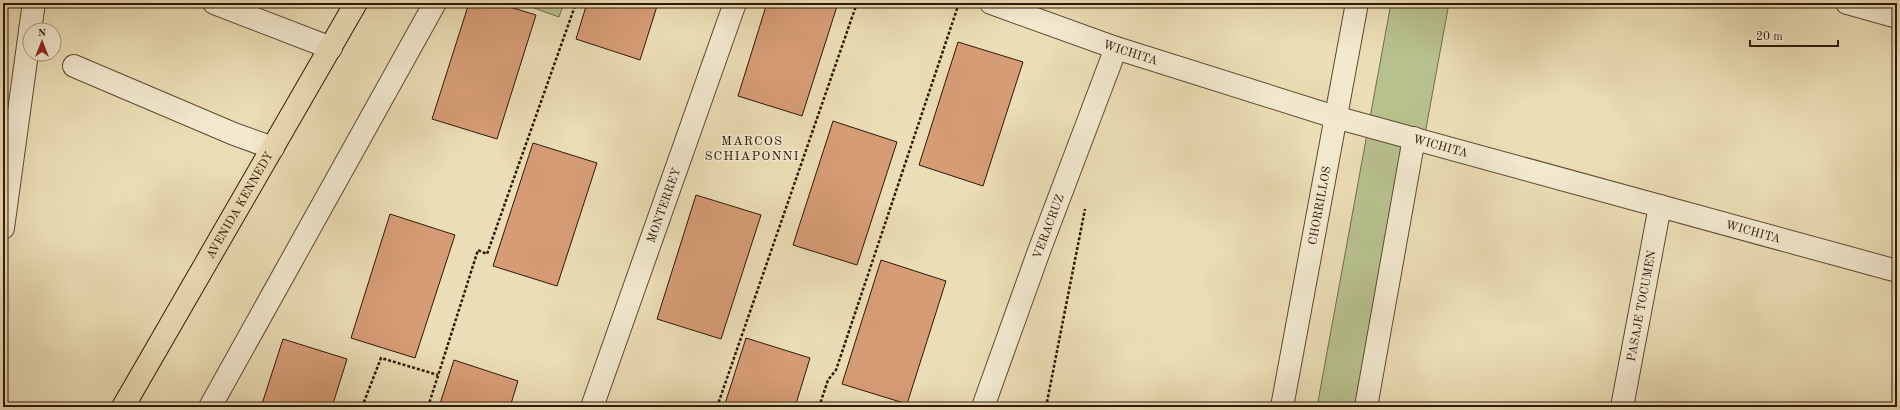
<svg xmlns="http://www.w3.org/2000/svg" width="1900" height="410" font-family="'Old Standard TT',serif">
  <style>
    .green { fill: #b7c18e; stroke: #736c4b }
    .building { fill: #d69c76; stroke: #2f1808 }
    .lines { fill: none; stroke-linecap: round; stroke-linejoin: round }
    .minor-casing { stroke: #5e4933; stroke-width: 24 }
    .major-casing { stroke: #2f1808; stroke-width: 24 }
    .path { stroke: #2f1808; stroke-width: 2.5; stroke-dasharray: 3 2; stroke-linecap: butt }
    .minor { stroke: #f2e9cf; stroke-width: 22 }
    .major { stroke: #ebddb5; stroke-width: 22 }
    .labels { text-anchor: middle; stroke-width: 3.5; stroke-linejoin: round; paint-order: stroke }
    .street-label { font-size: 12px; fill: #2f1808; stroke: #f2e9cf }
    .neighbourhood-label { font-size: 13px; letter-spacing: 1px; fill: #2f1808; stroke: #f2e9cf }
  </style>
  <rect width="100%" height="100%" fill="#ebddb5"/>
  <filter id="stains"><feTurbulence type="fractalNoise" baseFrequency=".005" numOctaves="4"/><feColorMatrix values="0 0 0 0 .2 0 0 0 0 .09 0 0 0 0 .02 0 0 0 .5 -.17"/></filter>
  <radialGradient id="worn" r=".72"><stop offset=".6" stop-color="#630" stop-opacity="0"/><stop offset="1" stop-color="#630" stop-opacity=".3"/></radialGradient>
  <path class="green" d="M520,3H564L559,17Z
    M1391,3H1449L1375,407H1317Z"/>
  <path class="building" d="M469,3H497L536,15L497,139L432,119Z
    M587,3H658L640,60L576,39Z
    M767,3H838L802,116L738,96Z
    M958,42L1023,62L983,186L919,165Z
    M833,121L897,142L857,265L793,245Z
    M533,143L597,163L557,286L493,266Z
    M696,195L761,215L721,339L657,319Z
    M390,214L455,235L415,358L351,338Z
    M881,260L946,281L907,404L842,384Z
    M746,338L810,358L795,407H724Z
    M283,339L347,359L332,407H261Z
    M454,360L518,381L510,407H439Z"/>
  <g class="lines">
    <g class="minor-casing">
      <g id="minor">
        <path d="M214,3L331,48"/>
        <path id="s1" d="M991,3L1116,48L1335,117L1897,271"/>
        <path d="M1847,3L1897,17"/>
        <path d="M30,30L34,3"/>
        <path d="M74,66L234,134L273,148"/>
        <path d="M3,228L30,31"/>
        <path d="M210,407L435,3"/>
        <path id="s2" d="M592,407L735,3"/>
        <path id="s3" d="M983,407L1039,251L1116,48"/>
        <path id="s4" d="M1282,407L1357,3"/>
        <path d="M1366,407L1414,138"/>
        <path id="s5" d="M1622,407L1660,206"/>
      </g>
    </g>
    <g class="major-casing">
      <g id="major">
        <path id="s6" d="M123,407L356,3"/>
      </g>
    </g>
    <path class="path" d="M362,407L381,358L438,375
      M428,407L478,250L487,254L576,3
      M717,407L857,3
      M819,407L828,380L836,370L959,3
      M1046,407L1085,209"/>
    <use href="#minor" class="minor"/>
    <use href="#major" class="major"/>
  </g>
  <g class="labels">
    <g class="street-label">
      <text dy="4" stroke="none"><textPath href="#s1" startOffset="148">WICHITA</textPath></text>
      <text dy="4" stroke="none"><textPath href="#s1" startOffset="472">WICHITA</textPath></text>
      <text dy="4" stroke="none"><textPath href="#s6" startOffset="233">AVENIDA KENNEDY</textPath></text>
      <text dy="4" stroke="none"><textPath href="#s2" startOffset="214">MONTERREY</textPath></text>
      <text dy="4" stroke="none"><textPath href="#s4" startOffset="205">CHORRILLOS</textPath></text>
      <text dy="4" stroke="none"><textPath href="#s3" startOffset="192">VERACRUZ</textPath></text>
      <text dy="4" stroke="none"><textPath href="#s1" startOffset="796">WICHITA</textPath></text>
      <text dy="4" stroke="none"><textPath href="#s5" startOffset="103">PASAJE TOCUMEN</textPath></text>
    </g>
    <g class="neighbourhood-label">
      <text x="752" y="145">MARCOS<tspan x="752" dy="15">SCHIAPONNI</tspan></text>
    </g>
  </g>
  <rect width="1900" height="410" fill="none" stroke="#ebddb5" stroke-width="16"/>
  <rect x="4" y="4" width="1892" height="402" fill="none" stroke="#2f1808" stroke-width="2"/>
  <rect x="8" y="8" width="1884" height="394" fill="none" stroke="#2f1808"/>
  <g transform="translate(42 42)"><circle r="19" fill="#f2e9cf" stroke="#a4957f"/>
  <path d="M0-3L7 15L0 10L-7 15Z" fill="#8f2418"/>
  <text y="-6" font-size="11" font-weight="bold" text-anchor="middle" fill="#2f1808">N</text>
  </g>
  <path d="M1750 40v6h88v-6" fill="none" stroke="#2f1808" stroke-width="2"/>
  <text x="1756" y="40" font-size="12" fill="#2f1808" stroke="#f2e9cf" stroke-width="3" paint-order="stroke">20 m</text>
  <rect width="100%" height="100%" filter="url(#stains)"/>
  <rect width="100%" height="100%" fill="url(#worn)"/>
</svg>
